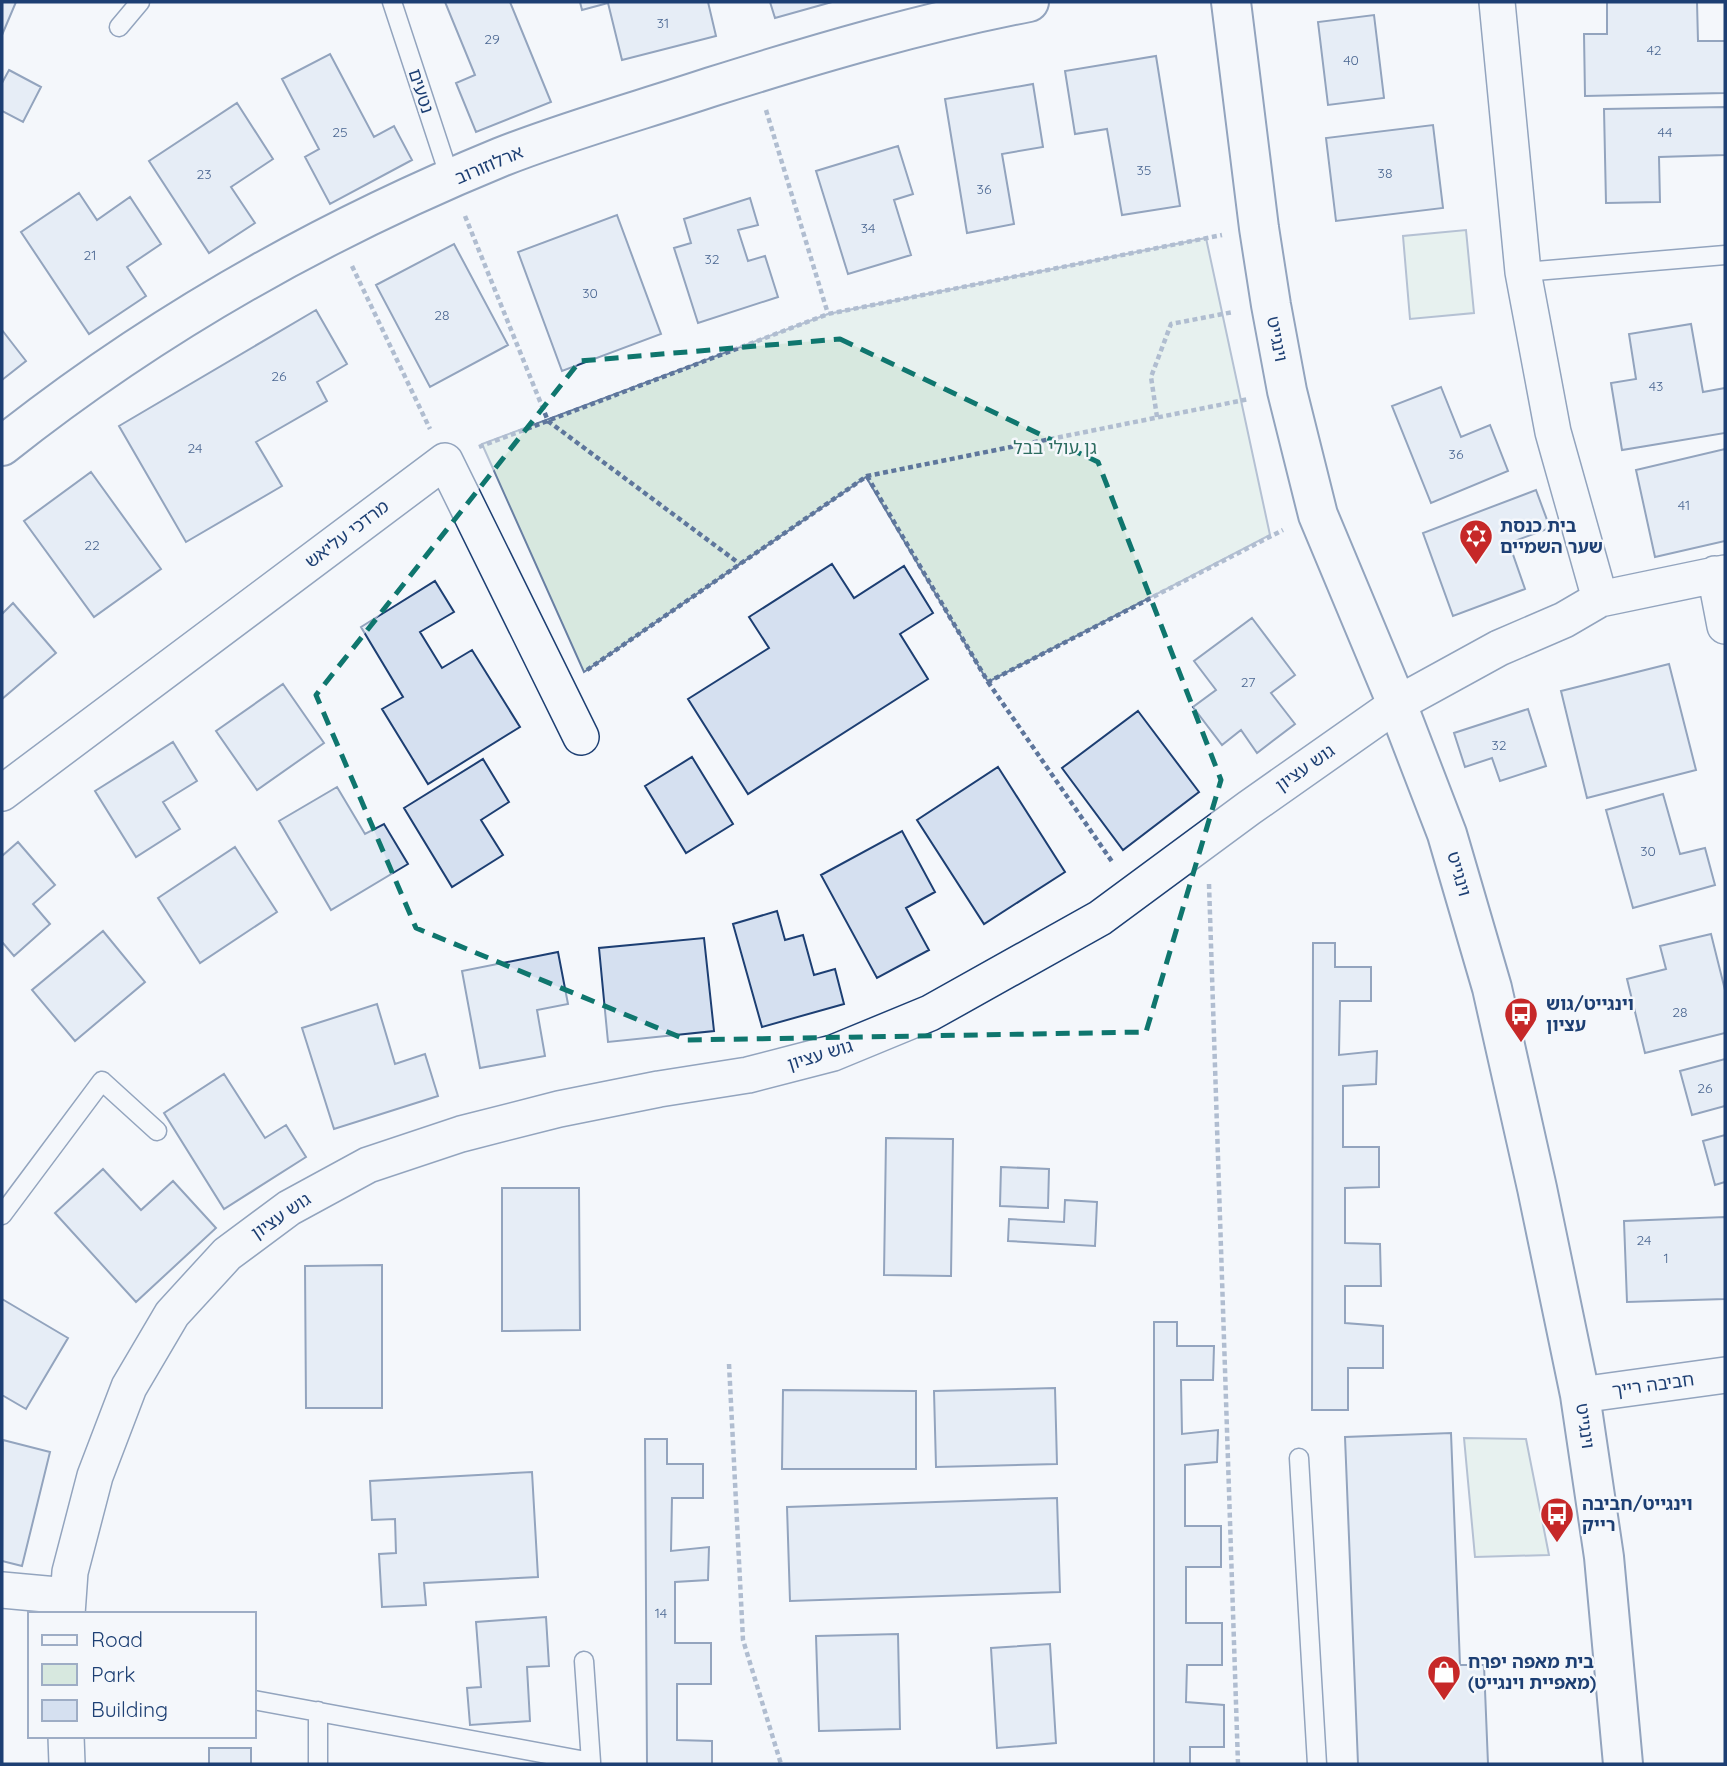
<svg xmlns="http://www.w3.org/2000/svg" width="1727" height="1766" font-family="Quicksand,'Noto Sans Hebrew',sans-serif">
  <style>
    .green { fill: #d7e8df; stroke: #687fa3; stroke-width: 2 }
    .building { fill: #d5e0f0; stroke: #1d3f73; stroke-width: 2 }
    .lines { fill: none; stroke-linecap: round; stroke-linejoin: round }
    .lane-casing { stroke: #1d3f73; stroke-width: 21 }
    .street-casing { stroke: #1d3f73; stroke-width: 38 }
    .secondary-casing { stroke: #1d3f73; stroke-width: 42 }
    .path { stroke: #5e769c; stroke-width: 4.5; stroke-dasharray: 5 3.5; stroke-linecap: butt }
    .lane { stroke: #f4f7fb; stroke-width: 18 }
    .street { stroke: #f4f7fb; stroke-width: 35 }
    .secondary { stroke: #f4f7fb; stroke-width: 38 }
    .marked { fill: none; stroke: #0f766e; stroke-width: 5; stroke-dasharray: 14 9; stroke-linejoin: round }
    .labels { text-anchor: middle; stroke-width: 5; stroke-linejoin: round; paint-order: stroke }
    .number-label { font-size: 14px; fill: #4b6792 }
    .street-label { font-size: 18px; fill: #1d3f73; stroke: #f4f7fb }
    .park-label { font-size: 18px; fill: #2c6c60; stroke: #f4f7fb }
    .poi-label { font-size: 18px; font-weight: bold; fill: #1d3f73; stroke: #f4f7fb; text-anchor: start }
  </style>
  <rect width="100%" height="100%" fill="#f4f7fb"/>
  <path class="green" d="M1466,230L1474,313L1410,319L1403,236Z
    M1206,238L1270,535L988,682L866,477L584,672L482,444L828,314Z
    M1464,1438L1526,1439L1549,1555L1475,1557Z"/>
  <path class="building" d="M2,2H16L2,35Z
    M445,2H510L551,102L476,132L456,83L475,75Z
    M580,2H708L716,36L622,60L608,3L582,10Z
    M770,2H832L775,18Z
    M1607,2H1697L1698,41H1725V93L1585,96L1584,34H1607Z
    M1374,15L1384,98L1328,105L1318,22Z
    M330,54L374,137L394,126L412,160L330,204L305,157L319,149L282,79Z
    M1156,56L1180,206L1122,215L1107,129L1075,134L1065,71Z
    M9,70L41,87L23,122L2,111V83Z
    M1033,84L1043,147L1002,154L1014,224L967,233L945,99Z
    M237,103L273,159L231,187L255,223L209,253L149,161Z
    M1725,107V155L1659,157L1660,202L1606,203L1604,109Z
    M1433,125L1443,208L1336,221L1326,138Z
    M898,146L913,194L894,200L911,255L848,274L816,171Z
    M79,193L97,220L130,197L161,244L127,267L146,296L89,334L21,232Z
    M750,198L758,225L738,230L748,261L765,256L778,297L698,323L674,248L691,243L684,219Z
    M617,215L661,334L562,371L518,252Z
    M454,244L508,345L430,387L376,285Z
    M316,310L347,364L317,382L327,401L256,442L282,486L186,542L119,426Z
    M1691,324L1703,392L1725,388V433L1622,450L1611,383L1636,379L1629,334Z
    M2,330L26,361L2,380Z
    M1441,387L1461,437L1490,425L1508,471L1431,503L1392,406Z
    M1725,449V541L1655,557L1636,470Z
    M91,472L161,569L94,617L24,521Z
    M1536,490L1550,528L1509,543L1525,589L1453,616L1423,533Z
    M832,564L854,598L904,566L933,613L900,634L928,679L748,794L688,699L769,648L749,617Z
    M435,581L454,612L420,632L442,668L472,650L520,727L428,784L382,709L403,697L361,627Z
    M13,603L56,653L2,699V614Z
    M1252,618L1295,675L1271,693L1295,724L1257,753L1241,730L1222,745L1193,707L1216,690L1194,661Z
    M1669,664L1696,770L1587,798L1561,691Z
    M283,684L324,743L257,790L216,731Z
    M1528,709L1546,766L1500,781L1492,758L1465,767L1454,733Z
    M1138,711L1199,792L1123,850L1062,768Z
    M173,742L197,781L163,802L180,829L136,857L95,791Z
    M692,757L733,824L686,853L645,786Z
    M483,759L509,802L481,820L503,855L452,887L404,808Z
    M998,767L1065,872L984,924L917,820Z
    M337,787L365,834L384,824L408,864L331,910L279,821Z
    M1663,794L1680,854L1705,848L1715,885L1633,908L1606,810Z
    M902,831L935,892L906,908L929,950L877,978L821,875Z
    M18,842L55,885L33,904L50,924L14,956L2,942V856Z
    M235,847L277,912L200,963L158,898Z
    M777,911L785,940L803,935L814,975L835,969L844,1004L762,1027L733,924Z
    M103,931L145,982L75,1041L32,990Z
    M1711,934L1725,990V1033L1645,1053L1627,979L1666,969L1660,946Z
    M704,938L714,1031L608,1042L599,948Z
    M1313,943H1335V967H1371V1001H1340L1339,1055L1377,1051L1376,1084L1343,1086V1147H1379V1187L1345,1188V1243L1380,1244L1381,1286H1345V1323L1383,1326V1368H1348V1410H1312Z
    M558,952L568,1004L537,1010L545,1056L480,1068L462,971Z
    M377,1004L395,1064L425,1054L438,1096L334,1129L302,1028Z
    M1725,1059V1106L1692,1115L1680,1071Z
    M224,1074L265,1138L286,1125L306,1157L224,1209L164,1113Z
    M1725,1135V1182L1715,1185L1703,1141Z
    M886,1138L953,1139L951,1276L884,1275Z
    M1001,1167L1049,1169L1048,1208L1000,1206Z
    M103,1169L141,1210L173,1181L216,1228L136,1302L55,1213Z
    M502,1188H579L580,1330L502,1331Z
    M1065,1200L1097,1202L1095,1246L1008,1241L1009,1219L1064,1222Z
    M1725,1217V1299L1627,1302L1624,1221Z
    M382,1265V1408H306L305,1266Z
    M2,1299L68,1338L26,1409L2,1395Z
    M1154,1322H1177V1346H1214L1213,1380H1181L1182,1434L1218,1430L1217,1462L1185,1465V1526H1221V1567H1186V1623H1222V1665H1187L1186,1702L1224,1705V1747H1190V1764H1154Z
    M1055,1388L1057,1464L936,1467L934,1391Z
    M783,1390L916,1391V1469H782Z
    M1451,1433L1460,1665H1484L1488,1764H1358L1345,1437Z
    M645,1439H667V1464H703V1498H672L671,1551L709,1547L708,1580L675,1582V1643H711V1684H677V1740L712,1741V1764H647Z
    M3,1440L50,1452L22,1566L2,1561Z
    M532,1472L538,1577L424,1583L426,1605L382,1607L379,1554L396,1553L395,1519L372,1520L370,1481Z
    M1057,1498L1060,1592L790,1601L787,1507Z
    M546,1617L549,1666L527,1667L530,1721L470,1725L467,1688L481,1687L476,1622Z
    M898,1634L900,1729L819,1731L816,1636Z
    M1050,1644L1056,1743L997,1748L991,1648Z
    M209,1748H251V1764H209Z"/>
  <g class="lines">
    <g class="lane-casing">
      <path id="lane" d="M392,2L451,181
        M119,27L140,2
        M1523,272L1725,255
        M2,1215L102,1081L157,1131
        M1299,1458L1317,1764
        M254,1700L591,1762L584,1661
        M318,1711V1764"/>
    </g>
    <g class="street-casing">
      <path id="street" d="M1497,2L1523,272L1553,432L1600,599
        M1715,574L1725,626
        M2,793L445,461L581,737
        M1580,1395L1725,1375
        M2,1590L68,1596
        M67,1614L70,1572L95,1476L129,1387L172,1314L227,1254L289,1208L368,1165L461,1134L559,1109L659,1089L748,1075L833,1053L930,1013L1100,918L1249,808L1397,704L1499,648L1564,620L1600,599L1725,573
        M66,1736L67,1764"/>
    </g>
    <g class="secondary-casing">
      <path id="secondary" d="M1231,2L1259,228L1271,305L1287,391L1318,515L1397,704L1447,834L1492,988L1537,1188L1580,1395L1604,1557L1623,1764
        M2,446C153,326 323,230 501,157C569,130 642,110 711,87C816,54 921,23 1029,2"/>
    </g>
    <path class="path" d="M766,110L828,314
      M465,216L548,421L740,564
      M352,266L430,429
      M1157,417L1151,377L1171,324L1233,312
      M479,447L828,314L1222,235
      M867,476L988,682L1283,530
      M587,670L867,476L1249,399
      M988,682L1113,863
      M1209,884L1238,1764
      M729,1364L743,1640L781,1764"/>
    <use href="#lane" class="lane"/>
    <use href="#street" class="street"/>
    <use href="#secondary" class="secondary"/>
  </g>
  <path d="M0 0H1727V1766H0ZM840,339L1098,462L1221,780L1146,1032L687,1040L416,928L316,695L580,361Z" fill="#f4f7fb" fill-opacity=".55" fill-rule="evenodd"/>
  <path class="marked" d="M840,339L1098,462L1221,780L1146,1032L687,1040L416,928L316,695L580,361Z"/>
  <defs>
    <g id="synagogue-pin" transform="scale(1.75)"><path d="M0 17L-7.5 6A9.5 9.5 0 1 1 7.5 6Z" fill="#c62828" stroke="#f4f7fb"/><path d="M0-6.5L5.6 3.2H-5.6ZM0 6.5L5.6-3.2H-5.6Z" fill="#fff"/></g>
    <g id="bus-pin" transform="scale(1.75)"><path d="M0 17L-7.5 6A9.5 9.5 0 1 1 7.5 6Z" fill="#c62828" stroke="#f4f7fb"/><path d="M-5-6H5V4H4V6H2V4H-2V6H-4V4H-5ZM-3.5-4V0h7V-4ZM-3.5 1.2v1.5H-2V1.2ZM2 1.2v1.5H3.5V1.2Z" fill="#fff"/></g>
    <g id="shop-pin" transform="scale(1.75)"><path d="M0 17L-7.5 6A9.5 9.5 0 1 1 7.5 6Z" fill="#c62828" stroke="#f4f7fb"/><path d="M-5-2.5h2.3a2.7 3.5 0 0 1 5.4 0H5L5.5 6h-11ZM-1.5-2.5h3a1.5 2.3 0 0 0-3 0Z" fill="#fff"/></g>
  </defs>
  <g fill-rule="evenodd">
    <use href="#synagogue-pin" x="1476" y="536"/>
    <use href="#bus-pin" x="1521" y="1014"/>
    <use href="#bus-pin" x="1557" y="1514"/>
    <use href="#shop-pin" x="1444" y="1672"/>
  </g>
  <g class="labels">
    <g class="number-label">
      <text x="663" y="28">31</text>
      <text x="492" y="44">29</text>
      <text x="1654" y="55">42</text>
      <text x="1351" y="65">40</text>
      <text x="340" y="137">25</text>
      <text x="1665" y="137">44</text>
      <text x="1144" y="175">35</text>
      <text x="1385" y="178">38</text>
      <text x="204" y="179">23</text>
      <text x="984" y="194">36</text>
      <text x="868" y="233">34</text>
      <text x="90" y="260">21</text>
      <text x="712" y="264">32</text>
      <text x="590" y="298">30</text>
      <text x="442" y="320">28</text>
      <text x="279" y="381">26</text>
      <text x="1656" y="391">43</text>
      <text x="195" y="453">24</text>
      <text x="1456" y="459">36</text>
      <text x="1684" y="510">41</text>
      <text x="92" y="550">22</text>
      <text x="1248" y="687">27</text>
      <text x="1499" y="750">32</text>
      <text x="1648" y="856">30</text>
      <text x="1680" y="1017">28</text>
      <text x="1705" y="1093">26</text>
      <text x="1644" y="1245">24</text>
      <text x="1666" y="1263">1</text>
      <text x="661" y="1618">14</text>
    </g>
    <g class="street-label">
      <text transform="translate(421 91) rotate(72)" y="6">נטעים</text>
      <text transform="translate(489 165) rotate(-23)" y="6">ארלוזורוב</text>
      <text transform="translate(1277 339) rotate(79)" y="6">וינגייט</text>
      <text transform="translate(347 534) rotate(-37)" y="6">מרדכי עליאש</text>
      <text transform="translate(1305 768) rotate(-35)" y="6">גוש עציון</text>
      <text transform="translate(1459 874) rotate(74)" y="6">וינגייט</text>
      <text transform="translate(820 1055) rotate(-17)" y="6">גוש עציון</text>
      <text transform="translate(281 1216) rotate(-34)" y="6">גוש עציון</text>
      <text transform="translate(1653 1385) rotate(-8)" y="6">חביבה רייך</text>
      <text transform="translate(1585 1426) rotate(82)" y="6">וינגייט</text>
    </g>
    <g class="park-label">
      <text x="1055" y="454">גן עולי בבל</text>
    </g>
    <g class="poi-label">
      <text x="1500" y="532">בית כנסת<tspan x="1500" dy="21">שער השמיים</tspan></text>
      <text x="1546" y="1010">וינגייט/גוש<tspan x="1546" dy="21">עציון</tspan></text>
      <text x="1582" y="1510">וינגייט/חביבה<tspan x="1582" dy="21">רייק</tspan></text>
      <text x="1468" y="1668">בית מאפה יפרח<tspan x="1468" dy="21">(מאפיית וינגייט)</tspan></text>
    </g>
  </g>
  <rect width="1727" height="1766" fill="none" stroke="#1d3f73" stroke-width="7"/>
  <rect x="28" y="1612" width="228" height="126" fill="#f4f7fb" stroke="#9eadc5" stroke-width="2"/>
  <rect x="42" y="1635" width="35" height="10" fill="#f4f7fb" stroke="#9eadc5" stroke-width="2"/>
  <text x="91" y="1647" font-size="21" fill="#1d3f73">Road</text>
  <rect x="42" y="1664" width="35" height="21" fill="#d7e8df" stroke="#9eadc5" stroke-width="2"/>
  <text x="91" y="1682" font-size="21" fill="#1d3f73">Park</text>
  <rect x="42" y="1700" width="35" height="21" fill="#d5e0f0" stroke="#9eadc5" stroke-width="2"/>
  <text x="91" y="1717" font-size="21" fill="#1d3f73">Building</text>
</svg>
